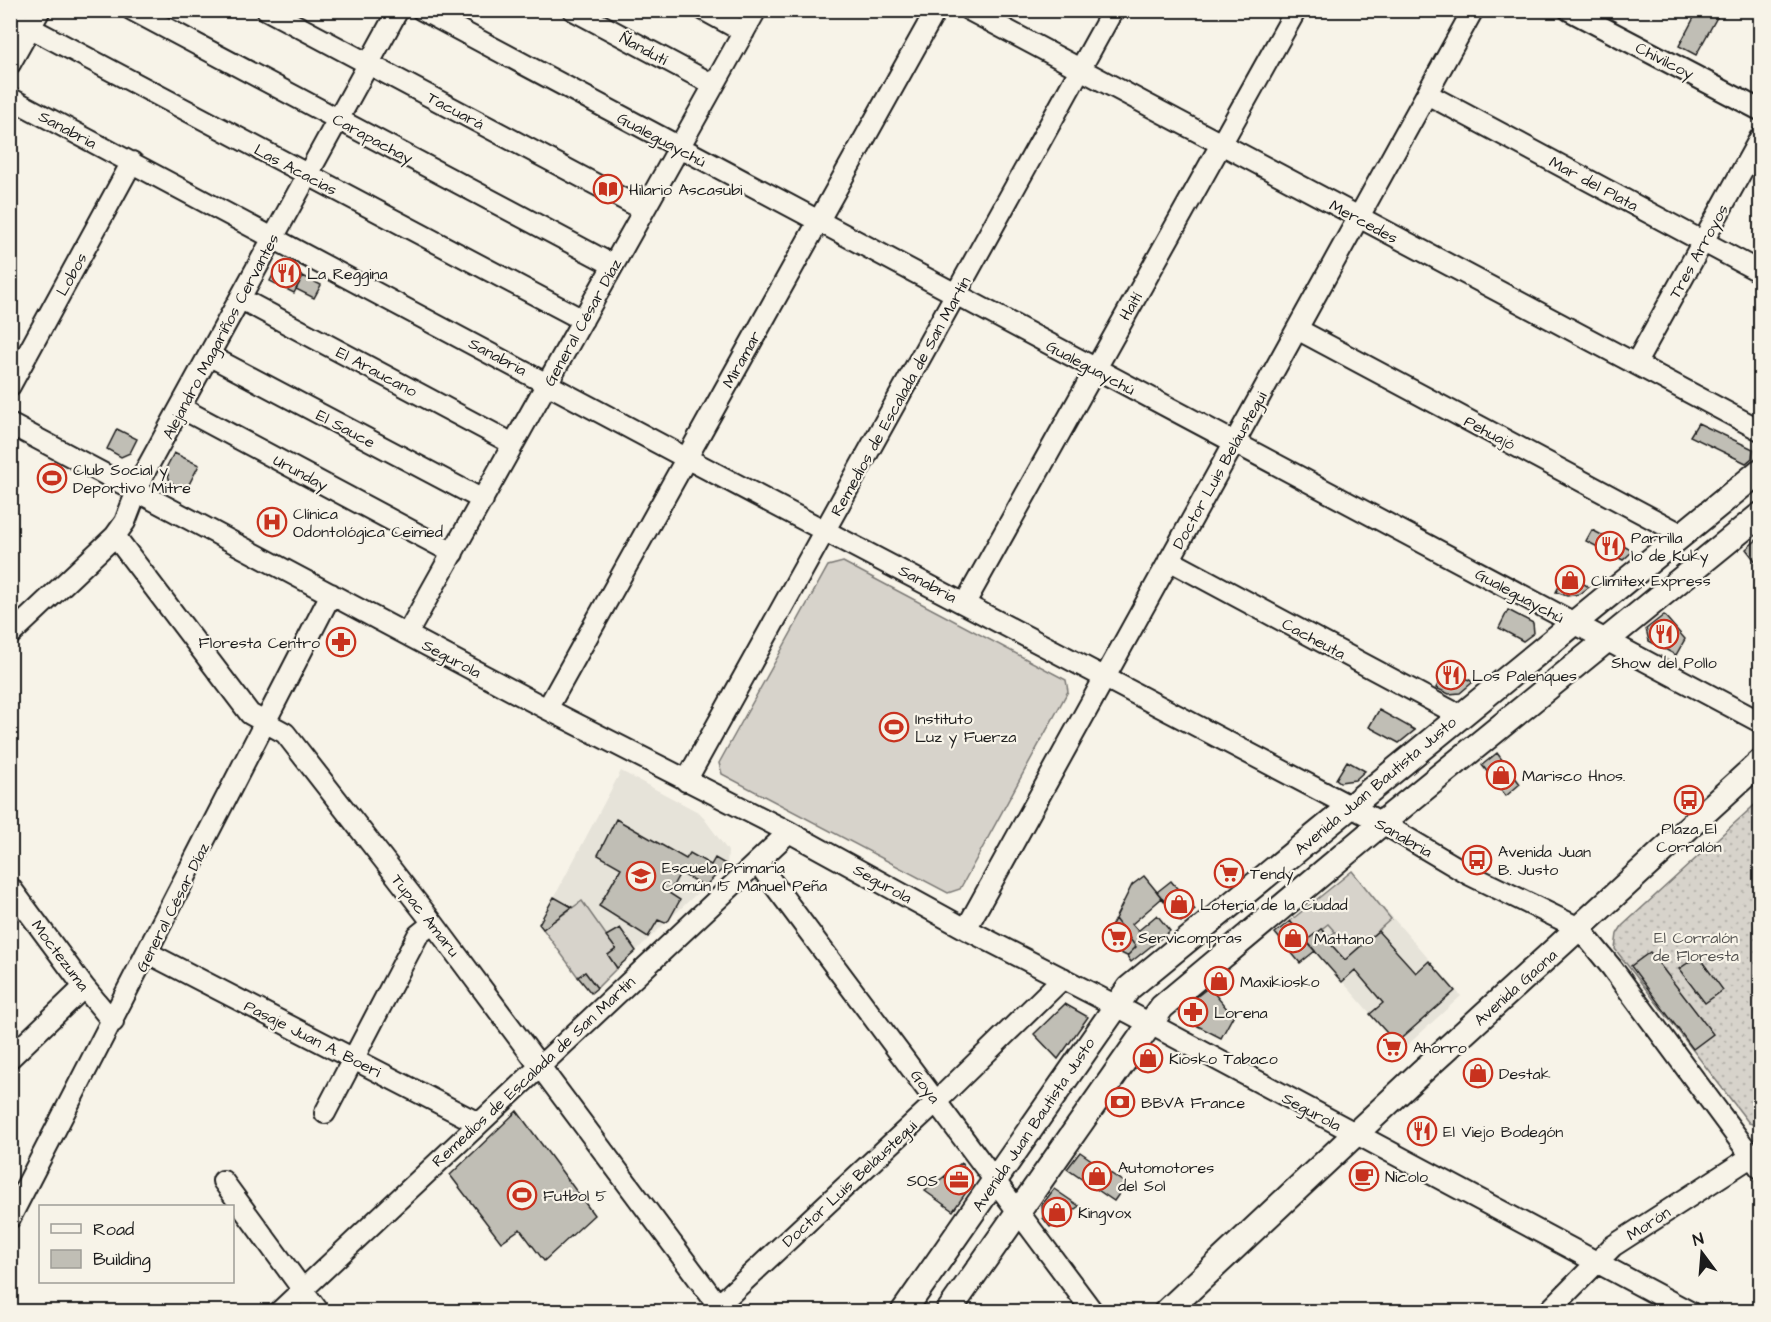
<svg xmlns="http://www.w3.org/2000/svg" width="1771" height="1322" font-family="'Architects Daughter',sans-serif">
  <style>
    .built { fill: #e6e3d9 }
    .grass { fill: url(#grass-dots); stroke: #7a7874; stroke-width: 1.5 }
    .garden { fill: #d7d3cb; stroke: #7a7874; stroke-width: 1.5 }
    .building { fill: #c0beb5; stroke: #1c1c1c; stroke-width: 1.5 }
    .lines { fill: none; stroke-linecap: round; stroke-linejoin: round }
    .minor-casing { stroke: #1c1c1c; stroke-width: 24 }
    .major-casing { stroke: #1c1c1c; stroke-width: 28 }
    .minor { stroke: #f7f3e8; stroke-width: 20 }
    .major { stroke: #f7f3e8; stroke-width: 24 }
    .labels { text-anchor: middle; stroke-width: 4.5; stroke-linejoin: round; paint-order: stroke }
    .street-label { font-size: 16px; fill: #1c1c1c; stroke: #f7f3e8 }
    .poi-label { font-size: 16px; fill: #1c1c1c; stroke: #f7f3e8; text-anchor: start }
    .park-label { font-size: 16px; fill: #545351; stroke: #f7f3e8 }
  </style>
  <defs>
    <pattern id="grass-dots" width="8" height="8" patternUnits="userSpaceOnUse" patternTransform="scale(1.5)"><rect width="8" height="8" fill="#d7d3cb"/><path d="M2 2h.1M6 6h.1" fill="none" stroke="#b8b5ae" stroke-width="1.8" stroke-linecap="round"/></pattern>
  </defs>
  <rect width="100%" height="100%" fill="#f7f3e8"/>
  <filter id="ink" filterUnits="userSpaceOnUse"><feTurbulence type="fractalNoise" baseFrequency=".0167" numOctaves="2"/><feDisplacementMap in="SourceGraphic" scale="12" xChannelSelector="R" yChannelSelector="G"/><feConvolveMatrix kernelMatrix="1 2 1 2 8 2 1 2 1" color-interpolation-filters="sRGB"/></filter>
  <g filter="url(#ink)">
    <path class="built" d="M621,771L700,813L728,851L727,865L591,993L540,924Z
      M1352,871L1461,996L1402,1050L1290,921Z"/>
    <path class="grass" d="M1760,800V1126L1749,1123L1615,949L1617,934L1622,926Z"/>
    <path class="garden" d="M843,562L1066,680L1068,691L960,889L948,893L722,774L719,763L828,566Z
      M1352,871L1391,919L1345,960L1326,939L1335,932L1328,924L1306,941L1290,921Z
      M582,901L616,949L608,955L617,968L597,988L585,972L578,977L543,929Z"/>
    <path class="building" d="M1698,10H1721L1696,55L1679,46Z
      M282,267L303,276L294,293L270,281L275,271Z
      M303,276L321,285L314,298L296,289Z
      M1698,423L1753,449L1752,458L1746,463L1690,436Z
      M117,429L137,439L130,453L121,457L107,449Z
      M174,453L199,465L186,490L170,482L166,468Z
      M272,510L281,515L272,534L262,529Z
      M1592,530L1633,551L1623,560L1586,541Z
      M1760,537V567L1746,549Z
      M1566,573L1589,587L1580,594L1567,596L1556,592Z
      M1508,610L1533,623L1534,633L1523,641L1499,628Z
      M1664,615L1685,639L1676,655L1649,641L1646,629Z
      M1447,668L1473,682L1460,693L1449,694L1436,688Z
      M1379,710L1415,730L1399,743L1369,727Z
      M1497,753L1520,784L1506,796L1482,765Z
      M1347,761L1365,771L1355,780L1340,782L1336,779Z
      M616,819L686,859L690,853L711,865L715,858L727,865L705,886L680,873L669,893L680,900L669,920L665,923L658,920L648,937L599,906L621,868L598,855Z
      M1144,876L1162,898L1132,924L1138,931L1157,915L1170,931L1131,962L1127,956L1136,947L1115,919L1132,885Z
      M1171,881L1195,910L1181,922L1157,892Z
      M554,897L572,907L543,929L539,924Z
      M1115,919L1136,947L1127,956L1102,944Z
      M1290,921L1315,951L1300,963L1275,933Z
      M620,928L636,951L617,968L608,955L616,949L606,936Z
      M1321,929L1329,937L1326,939L1345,960L1378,931L1416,973L1429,961L1455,991L1396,1043L1370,1014L1383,1003L1355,970L1342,982L1306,941Z
      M1650,952L1713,1034L1693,1049L1631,966Z
      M1698,956L1723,990L1705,1003L1679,969Z
      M585,972L597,988L591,993L578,977Z
      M1209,987L1233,1016L1221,1038L1182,1018L1181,1009Z
      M1065,1004L1088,1017L1058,1059L1034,1034Z
      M517,1111L594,1215L544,1261L520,1229L501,1242L450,1175Z
      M1080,1152L1126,1184L1114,1201L1067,1169Z
      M961,1163L970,1174V1187L965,1194L951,1184L945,1176Z
      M945,1176L951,1184L965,1194L953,1211L925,1191Z
      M1054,1189L1079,1206L1050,1227L1043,1218L1042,1205Z"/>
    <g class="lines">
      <g class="minor-casing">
        <path id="minor" d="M132,10L613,265
          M267,10L644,210
          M422,10L1760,722
          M573,10L714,85
          M704,10L744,32
          M969,10L1760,430
          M1569,10L1760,110
          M10,17L583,320
          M10,64L40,10
          M1427,94L1760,272
          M10,98L686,458L1382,823L1468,874L1579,928L1612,968L1760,1168
          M241,299L513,444
          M1297,329L1683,535
          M210,356L483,500
          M1636,363L1760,138
          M10,386L132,162
          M181,408L453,553
          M10,424L547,709L789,832L966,929L1130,1013L1690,1312
          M115,536L250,714L285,733L433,923L723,1312
          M1169,560L1459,715
          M965,603L1296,10
          M407,634L756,10
          M10,635L115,536L125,522L143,475L398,10
          M547,709L936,10
          M686,781L1113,10
          M757,862L1093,1312
          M10,887L84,987L113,1022
          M966,929L1473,10
          M148,953L478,1123
          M10,1058L84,987
          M325,1113L418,935L433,923
          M223,1181L319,1312
          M10,1218L331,594
          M279,1312L789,832
          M711,1312L937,1101L1063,978
          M1548,1312L1613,1246L1760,1151"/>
      </g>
      <g class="major-casing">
        <path id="major" d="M903,1312L1129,988L1760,471
          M948,1312L1162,1007L1382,823L1760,515
          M1166,1312L1417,1076L1760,762"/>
      </g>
      <use href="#minor" class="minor"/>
      <use href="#major" class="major"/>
    </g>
  </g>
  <defs>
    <g id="library-ring" transform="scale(1.5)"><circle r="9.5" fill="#f7f3e8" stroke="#c8321e" stroke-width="1.5"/><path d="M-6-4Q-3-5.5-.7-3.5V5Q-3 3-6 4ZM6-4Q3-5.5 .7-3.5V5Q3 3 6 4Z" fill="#c8321e"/></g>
    <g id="restaurant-ring" transform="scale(1.5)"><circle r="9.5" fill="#f7f3e8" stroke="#c8321e" stroke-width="1.5"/><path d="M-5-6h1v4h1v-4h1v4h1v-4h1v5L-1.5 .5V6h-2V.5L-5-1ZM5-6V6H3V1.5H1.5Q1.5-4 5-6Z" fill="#c8321e"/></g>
    <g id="stadium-ring" transform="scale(1.5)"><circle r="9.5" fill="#f7f3e8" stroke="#c8321e" stroke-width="1.5"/><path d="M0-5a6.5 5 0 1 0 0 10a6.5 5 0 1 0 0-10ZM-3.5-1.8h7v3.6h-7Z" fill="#c8321e"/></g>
    <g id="hospital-ring" transform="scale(1.5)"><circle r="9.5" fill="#f7f3e8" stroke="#c8321e" stroke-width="1.5"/><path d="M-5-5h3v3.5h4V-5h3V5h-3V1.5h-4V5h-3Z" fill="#c8321e"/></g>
    <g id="shop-ring" transform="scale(1.5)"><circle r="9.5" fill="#f7f3e8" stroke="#c8321e" stroke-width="1.5"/><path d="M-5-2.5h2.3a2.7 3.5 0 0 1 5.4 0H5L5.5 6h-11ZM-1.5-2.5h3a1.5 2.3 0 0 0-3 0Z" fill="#c8321e"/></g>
    <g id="pharmacy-ring" transform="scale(1.5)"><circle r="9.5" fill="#f7f3e8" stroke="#c8321e" stroke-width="1.5"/><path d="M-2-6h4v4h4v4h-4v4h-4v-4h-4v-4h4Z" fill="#c8321e"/></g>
    <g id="bus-ring" transform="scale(1.5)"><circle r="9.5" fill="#f7f3e8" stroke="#c8321e" stroke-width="1.5"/><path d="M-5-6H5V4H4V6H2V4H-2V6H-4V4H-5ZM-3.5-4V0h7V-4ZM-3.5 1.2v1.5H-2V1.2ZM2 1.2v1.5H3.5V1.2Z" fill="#c8321e"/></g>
    <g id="supermarket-ring" transform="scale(1.5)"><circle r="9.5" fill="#f7f3e8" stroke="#c8321e" stroke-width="1.5"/><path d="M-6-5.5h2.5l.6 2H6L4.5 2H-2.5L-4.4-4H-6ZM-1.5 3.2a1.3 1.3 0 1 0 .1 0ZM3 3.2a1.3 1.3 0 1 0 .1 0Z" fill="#c8321e"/></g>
    <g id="school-ring" transform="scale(1.5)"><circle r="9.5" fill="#f7f3e8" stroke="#c8321e" stroke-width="1.5"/><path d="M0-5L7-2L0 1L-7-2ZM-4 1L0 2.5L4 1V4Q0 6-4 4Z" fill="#c8321e"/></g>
    <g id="bank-ring" transform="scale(1.5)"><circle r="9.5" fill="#f7f3e8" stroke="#c8321e" stroke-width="1.5"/><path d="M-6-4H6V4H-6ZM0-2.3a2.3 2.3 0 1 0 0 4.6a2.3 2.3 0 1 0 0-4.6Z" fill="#c8321e"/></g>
    <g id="cafe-ring" transform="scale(1.5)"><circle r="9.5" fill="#f7f3e8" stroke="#c8321e" stroke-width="1.5"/><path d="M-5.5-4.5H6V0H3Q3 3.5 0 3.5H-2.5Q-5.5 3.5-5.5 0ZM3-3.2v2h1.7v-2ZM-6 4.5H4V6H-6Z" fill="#c8321e"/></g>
    <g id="office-ring" transform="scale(1.5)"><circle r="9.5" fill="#f7f3e8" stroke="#c8321e" stroke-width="1.5"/><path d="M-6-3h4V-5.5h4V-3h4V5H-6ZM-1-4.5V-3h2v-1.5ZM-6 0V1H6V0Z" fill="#c8321e"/></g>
  </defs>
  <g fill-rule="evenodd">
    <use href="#library-ring" x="608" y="189"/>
    <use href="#restaurant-ring" x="286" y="273"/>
    <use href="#stadium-ring" x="52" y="478"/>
    <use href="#hospital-ring" x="272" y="522"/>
    <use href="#restaurant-ring" x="1610" y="546"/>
    <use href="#shop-ring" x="1570" y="580"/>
    <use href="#restaurant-ring" x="1664" y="634"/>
    <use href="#pharmacy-ring" x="341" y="642"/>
    <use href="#restaurant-ring" x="1451" y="675"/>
    <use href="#stadium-ring" x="894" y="727"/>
    <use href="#shop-ring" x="1501" y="775"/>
    <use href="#bus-ring" x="1689" y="800"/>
    <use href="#bus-ring" x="1477" y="860"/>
    <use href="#supermarket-ring" x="1229" y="873"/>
    <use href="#school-ring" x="641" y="876"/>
    <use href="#shop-ring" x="1179" y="904"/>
    <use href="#supermarket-ring" x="1117" y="937"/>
    <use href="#shop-ring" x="1293" y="938"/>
    <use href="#shop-ring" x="1219" y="981"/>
    <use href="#pharmacy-ring" x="1193" y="1012"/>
    <use href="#supermarket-ring" x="1392" y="1047"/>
    <use href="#shop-ring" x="1148" y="1058"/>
    <use href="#shop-ring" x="1478" y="1073"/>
    <use href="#bank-ring" x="1120" y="1102"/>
    <use href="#restaurant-ring" x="1422" y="1131"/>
    <use href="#shop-ring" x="1097" y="1176"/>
    <use href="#cafe-ring" x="1364" y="1176"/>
    <use href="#office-ring" x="959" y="1180"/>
    <use href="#stadium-ring" x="522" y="1195"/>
    <use href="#shop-ring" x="1057" y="1212"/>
  </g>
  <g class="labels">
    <g class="street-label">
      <text transform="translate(644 48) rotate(28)" y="6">Ñandutí</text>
      <text transform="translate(1665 60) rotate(27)" y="6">Chivilcoy</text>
      <text transform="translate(456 110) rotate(28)" y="6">Tacuará</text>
      <text transform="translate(68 129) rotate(28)" y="6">Sanabria</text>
      <text transform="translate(373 138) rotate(28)" y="6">Carapachay</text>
      <text transform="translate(662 139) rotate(28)" y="6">Gualeguaychú</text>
      <text transform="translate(296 169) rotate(28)" y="6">Las Acacias</text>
      <text transform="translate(1594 183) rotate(28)" y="6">Mar del Plata</text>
      <text transform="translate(1364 221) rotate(28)" y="6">Mercedes</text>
      <text transform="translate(1698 251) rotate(-61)" y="6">Tres Arroyos</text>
      <text transform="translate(71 274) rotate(-61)" y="6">Lobos</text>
      <text transform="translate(1130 306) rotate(-60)" y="6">Haití</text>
      <text transform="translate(582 322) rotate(-61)" y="6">General César Díaz</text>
      <text transform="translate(220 336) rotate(-62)" y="6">Alejandro Magariños Cervantes</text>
      <text transform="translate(498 356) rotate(28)" y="6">Sanabria</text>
      <text transform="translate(741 359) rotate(-61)" y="6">Miramar</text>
      <text transform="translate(1091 367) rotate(28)" y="6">Gualeguaychú</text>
      <text transform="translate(377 371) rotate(28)" y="6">El Araucano</text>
      <text transform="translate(900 396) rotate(-61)" y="6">Remedios de Escalada de San Martín</text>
      <text transform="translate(346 428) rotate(28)" y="6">El Sauce</text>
      <text transform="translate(1490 432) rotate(28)" y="6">Pehuajó</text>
      <text transform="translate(1219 470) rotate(-61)" y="6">Doctor Luis Beláustegui</text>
      <text transform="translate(301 472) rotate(28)" y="6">Urunday</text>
      <text transform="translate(928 583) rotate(28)" y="6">Sanabria</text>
      <text transform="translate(1520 595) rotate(28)" y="6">Gualeguaychú</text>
      <text transform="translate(1314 638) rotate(28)" y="6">Cacheuta</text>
      <text transform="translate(452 658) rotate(28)" y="6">Segurola</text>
      <text transform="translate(1375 785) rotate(-40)" y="6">Avenida Juan Bautista Justo</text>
      <text transform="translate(1404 837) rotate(30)" y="6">Sanabria</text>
      <text transform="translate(883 883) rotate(29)" y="6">Segurola</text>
      <text transform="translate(172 907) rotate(-63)" y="6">General César Díaz</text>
      <text transform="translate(426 915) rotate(52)" y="6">Tupac Amaru</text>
      <text transform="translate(61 955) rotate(53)" y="6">Moctezuma</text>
      <text transform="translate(1515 987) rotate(-42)" y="6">Avenida Gaona</text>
      <text transform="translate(313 1038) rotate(27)" y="6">Pasaje Juan A. Boeri</text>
      <text transform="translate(533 1071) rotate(-43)" y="6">Remedios de Escalada de San Martín</text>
      <text transform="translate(926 1086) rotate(53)" y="6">Goya</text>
      <text transform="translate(1312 1111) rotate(28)" y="6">Segurola</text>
      <text transform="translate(1033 1124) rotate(-56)" y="6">Avenida Juan Bautista Justo</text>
      <text transform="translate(849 1183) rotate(-43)" y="6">Doctor Luis Beláustegui</text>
      <text transform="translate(1648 1223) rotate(-33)" y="6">Morón</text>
    </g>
    <g class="poi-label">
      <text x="629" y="195">Hilario Ascasubi</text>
      <text x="307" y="279">La Reggina</text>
      <text x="73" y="475">Club Social y<tspan x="73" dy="18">Deportivo Mitre</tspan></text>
      <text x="293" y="519">Clínica<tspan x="293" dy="18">Odontológica Ceimed</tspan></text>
      <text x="1631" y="543">Parrilla<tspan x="1631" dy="18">lo de Kuky</tspan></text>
      <text x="1591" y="586">Climitex Express</text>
      <text x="320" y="648" text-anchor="end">Floresta Centro</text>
      <text x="1664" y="668" text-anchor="middle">Show del Pollo</text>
      <text x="1472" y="681">Los Palenques</text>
      <text x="915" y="724">Instituto<tspan x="915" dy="18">Luz y Fuerza</tspan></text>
      <text x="1522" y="781">Marisco Hnos.</text>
      <text x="1689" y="834" text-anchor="middle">Plaza El<tspan x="1689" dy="18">Corralón</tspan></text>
      <text x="1498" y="857">Avenida Juan<tspan x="1498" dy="18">B. Justo</tspan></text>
      <text x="662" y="873">Escuela Primaria<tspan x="662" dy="18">Común 15 Manuel Peña</tspan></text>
      <text x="1250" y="879">Tendy</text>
      <text x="1200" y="910">Lotería de la Ciudad</text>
      <text x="1138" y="943">Servicompras</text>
      <text x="1314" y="944">Mattano</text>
      <text x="1240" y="987">Maxikiosko</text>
      <text x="1214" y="1018">Lorena</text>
      <text x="1413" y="1053">Ahorro</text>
      <text x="1169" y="1064">Kiosko Tabaco</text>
      <text x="1499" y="1079">Destak</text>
      <text x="1141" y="1108">BBVA France</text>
      <text x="1443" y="1137">El Viejo Bodegón</text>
      <text x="1118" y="1173">Automotores<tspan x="1118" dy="18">del Sol</tspan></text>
      <text x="1385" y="1182">Nicolo</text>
      <text x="938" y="1186" text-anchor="end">SOS</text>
      <text x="543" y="1201">Futbol 5</text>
      <text x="1078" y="1218">Kingvox</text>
    </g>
    <g class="park-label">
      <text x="1696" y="943">El Corralón<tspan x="1696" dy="18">de Floresta</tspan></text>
    </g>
  </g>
  <rect width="1771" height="1322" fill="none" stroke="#f7f3e8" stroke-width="36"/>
  <rect x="18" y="18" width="1735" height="1286" fill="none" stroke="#1c1c1c" stroke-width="2" filter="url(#ink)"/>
  <rect x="39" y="1205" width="195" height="78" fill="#f7f3e8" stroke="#9f9d96" stroke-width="1.5"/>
  <rect x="51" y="1224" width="30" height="9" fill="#f7f3e8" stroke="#9f9d96" stroke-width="1.5"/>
  <text x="93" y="1235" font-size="18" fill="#1c1c1c">Road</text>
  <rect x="51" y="1250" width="30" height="18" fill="#c0beb5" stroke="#9f9d96" stroke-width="1.5"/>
  <text x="93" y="1265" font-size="18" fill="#1c1c1c">Building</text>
  <g transform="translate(1702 1253) rotate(344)" stroke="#f7f3e8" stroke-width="4.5" paint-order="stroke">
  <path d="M0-4.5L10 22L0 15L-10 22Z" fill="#1c1c1c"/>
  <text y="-9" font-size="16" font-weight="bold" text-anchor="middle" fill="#1c1c1c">N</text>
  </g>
</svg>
